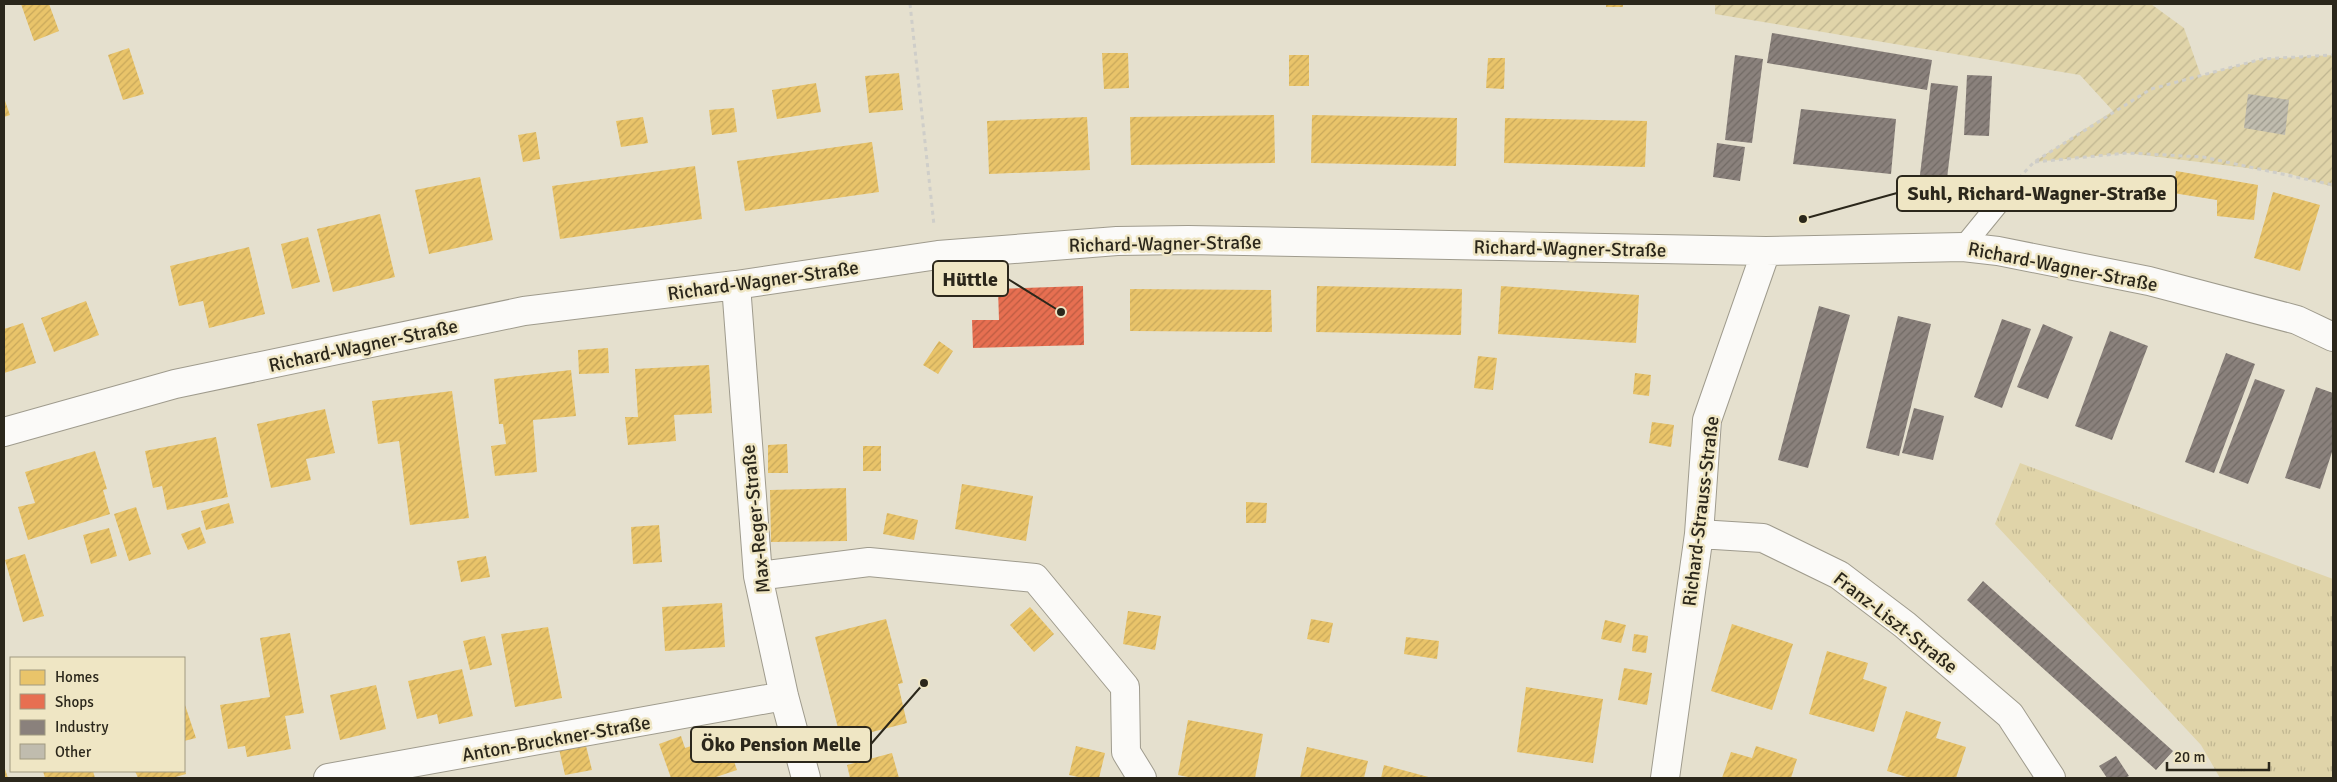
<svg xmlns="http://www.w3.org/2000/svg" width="2337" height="782" font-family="Signika,sans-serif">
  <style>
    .grass { fill: url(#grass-tufts) }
    .garden { fill: url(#garden-furrows) }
    .homes { fill: url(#homes-hatch) }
    .shops { fill: url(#shops-hatch) }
    .industry { fill: url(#industry-hatch) }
    .building { fill: url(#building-hatch) }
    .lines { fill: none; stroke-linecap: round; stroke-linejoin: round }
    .service-casing { stroke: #9f9b8d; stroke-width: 22 }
    .minor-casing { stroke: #9f9b8d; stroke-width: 30 }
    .path { stroke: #cfcec9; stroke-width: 3; stroke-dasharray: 4 4; stroke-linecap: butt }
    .service { stroke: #fbfaf8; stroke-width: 20 }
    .minor { stroke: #fbfaf8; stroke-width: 28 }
    .labels { text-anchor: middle; stroke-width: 5; stroke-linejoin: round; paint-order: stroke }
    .street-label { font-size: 19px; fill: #2b271b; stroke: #efe6c4 }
    .leader { fill: none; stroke: #2b271b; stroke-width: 2 }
    .callout-dot { fill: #2b271b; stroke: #efe6c4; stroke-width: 2 }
    .callout { fill: #efe6c4; stroke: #2b271b; stroke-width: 2 }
    .callout-label { font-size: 20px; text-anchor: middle; font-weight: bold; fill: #2b271b }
  </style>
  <defs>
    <pattern id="grass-tufts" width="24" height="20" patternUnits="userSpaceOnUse" patternTransform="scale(1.25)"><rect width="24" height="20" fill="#e0d4a9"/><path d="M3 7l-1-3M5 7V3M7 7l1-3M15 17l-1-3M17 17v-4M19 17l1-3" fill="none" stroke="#c0b691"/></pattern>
    <pattern id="garden-furrows" width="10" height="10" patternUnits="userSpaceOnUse" patternTransform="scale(1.25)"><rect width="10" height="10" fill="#e0d4a9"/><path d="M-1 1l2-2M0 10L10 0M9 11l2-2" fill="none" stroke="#c0b691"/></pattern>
    <pattern id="homes-hatch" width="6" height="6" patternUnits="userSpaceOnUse" patternTransform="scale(1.25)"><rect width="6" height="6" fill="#e9c46a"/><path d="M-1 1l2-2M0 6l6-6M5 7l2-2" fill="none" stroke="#c8a85b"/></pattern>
    <pattern id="shops-hatch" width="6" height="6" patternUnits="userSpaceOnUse" patternTransform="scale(1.25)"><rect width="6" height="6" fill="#e76f51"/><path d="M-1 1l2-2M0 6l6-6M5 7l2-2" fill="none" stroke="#bb5b42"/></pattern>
    <pattern id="industry-hatch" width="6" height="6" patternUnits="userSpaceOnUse" patternTransform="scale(1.25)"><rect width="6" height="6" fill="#8a817c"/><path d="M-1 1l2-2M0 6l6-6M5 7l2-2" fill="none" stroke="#716a65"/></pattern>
    <pattern id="building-hatch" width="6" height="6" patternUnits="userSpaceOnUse" patternTransform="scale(1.25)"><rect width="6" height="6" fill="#c0bcae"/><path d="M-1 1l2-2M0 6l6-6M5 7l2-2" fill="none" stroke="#9c998d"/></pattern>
  </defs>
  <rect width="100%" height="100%" fill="#e5e0ce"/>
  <path class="grass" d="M2020,463L2333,579V778H2220L2201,745L1995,524Z"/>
  <path class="garden" d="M1715,4H2151L2184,28L2201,76L2262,59L2333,55V187L2287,173L2127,153L2034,162L2113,111L2080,75L1715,14Z"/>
  <path class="homes" d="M21,4H49L59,31L34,41Z
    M1606,4H1623V7H1606Z
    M129,48L144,94L123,100L108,55Z
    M1102,53H1128L1129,88L1104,89Z
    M1289,55H1309V86H1289Z
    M1488,58H1505L1504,89L1486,88Z
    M899,73L903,110L869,113L865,76Z
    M816,83L821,112L777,119L772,90Z
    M4,98L10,115L4,117Z
    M734,108L737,132L712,135L709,110Z
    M1274,115L1275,163L1131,165L1130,117Z
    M1312,115L1457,118L1456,166L1311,163Z
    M643,117L648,143L621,147L616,121Z
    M1087,117L1090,170L989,174L987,121Z
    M1505,118L1647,121L1645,167L1504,163Z
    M536,132L540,159L523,162L518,135Z
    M872,142L879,192L745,211L737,161Z
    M695,166L702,219L560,239L552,186Z
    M2176,171L2258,185L2254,220L2217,216V200L2173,193Z
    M480,177L493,240L429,254L415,190Z
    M2273,192L2320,205L2300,271L2254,258Z
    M380,214L395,277L333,292L317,229Z
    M308,237L320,282L292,289L281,244Z
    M249,247L265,314L209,328L203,301L179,306L170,266Z
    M1317,286L1462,289L1461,335L1316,332Z
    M1501,286L1639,295L1636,343L1498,334Z
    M1130,289L1271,290L1272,332L1130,331Z
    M86,301L99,335L54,352L41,318Z
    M23,323L36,363L4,373V329Z
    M939,341L953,351L938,374L923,365Z
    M608,348L609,373L579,374L578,350Z
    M1478,356L1497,358L1493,390L1474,388Z
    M709,365L712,413L674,415L676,441L628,445L625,417H638L635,369Z
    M571,370L576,416L533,420L537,472L495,476L491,446L506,444L503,424H499L494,379Z
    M1635,373L1651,375L1649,396L1633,394Z
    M452,391L469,518L410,525L399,441L378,444L372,401Z
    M325,409L335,453L306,459L311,480L271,488L257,424Z
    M1652,422L1674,425L1671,447L1649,443Z
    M216,437L228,497L167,510L162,486L153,488L145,451Z
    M787,444L788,473H768V445Z
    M863,446H881V471H863Z
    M95,451L107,489L103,490L110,514L28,540L18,507L35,503L25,472Z
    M962,484L1033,496L1026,541L955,529Z
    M846,488L847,541L771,542L770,490Z
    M1246,502L1267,503L1266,523H1246Z
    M229,503L234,523L206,530L201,511Z
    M136,507L151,554L129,561L114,514Z
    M887,513L918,520L914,540L883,534Z
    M659,525L662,562L633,564L631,527Z
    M200,527L206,543L188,550L181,534Z
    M109,528L117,556L91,564L83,535Z
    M25,554L44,616L23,622L5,560Z
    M486,556L490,577L461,582L457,561Z
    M722,603L725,647L665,651L662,607Z
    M1030,607L1054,634L1034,652L1010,625Z
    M1128,611L1161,616L1155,650L1123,644Z
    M886,619L903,683L898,684L907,723L841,740L815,637Z
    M1311,619L1333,623L1329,643L1307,639Z
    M1605,620L1626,625L1621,643L1601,639Z
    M1732,624L1793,644L1772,710L1711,691Z
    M548,627L562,698L515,707L501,634Z
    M290,633L304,713L285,716L291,749L247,757L245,746L228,749L220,705L270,697L260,638Z
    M1634,634L1648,636L1646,653L1632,651Z
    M485,636L492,665L470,670L463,641Z
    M1406,637L1439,641L1437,659L1404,654Z
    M1827,651L1868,663L1863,679L1887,687L1874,732L1809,714Z
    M1624,668L1652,673L1647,705L1618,700Z
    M462,669L473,716L439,724L437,714L417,719L408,681Z
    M376,685L386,729L340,740L330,695Z
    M1526,687L1603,699L1593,763L1517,752Z
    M184,702L196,738L184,741Z
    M1906,711L1941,722L1936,738L1966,747L1956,778H1910L1887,771Z
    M1188,720L1263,734L1255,778H1193L1178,775Z
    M725,735L737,770L713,778H671L659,744L681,736L685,748Z
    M585,742L592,770L565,775L559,749Z
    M1076,746L1105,753L1099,778H1083L1069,775Z
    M1756,746L1797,759L1791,778H1722L1731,752L1752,758Z
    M1307,747L1368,761L1364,778H1300Z
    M892,753L899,778H850L847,765Z
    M1384,765L1432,778H1381Z
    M4,766L8,778H4Z
    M184,767L186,774L172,778H138L135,771H184Z
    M43,771H93L95,778H45Z"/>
  <path class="shops" d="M1083,286L1084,345L973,348L972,320H999L998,289Z"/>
  <path class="industry" d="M1772,33L1932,60L1927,90L1767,63Z
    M1735,55L1763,59L1752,143L1725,140Z
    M1967,75L1992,76L1989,136L1964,135Z
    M1931,83L1958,86L1946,187L1919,183Z
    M1801,109L1896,119L1891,174L1793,164Z
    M1717,143L1745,147L1740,181L1713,177Z
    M1819,306L1850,315L1808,468L1778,460Z
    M1898,316L1931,324L1899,456L1866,448Z
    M2002,319L2031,329L2002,408L1974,397Z
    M2043,324L2073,337L2048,399L2017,387Z
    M2110,331L2148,346L2112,440L2075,426Z
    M2226,353L2255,364L2214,473L2185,462Z
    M2255,379L2285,390L2248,484L2219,473Z
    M2316,387L2333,393V449L2320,489L2285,478Z
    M1914,408L1944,416L1933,460L1902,453Z
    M1983,581L2173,751L2156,770L1967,600Z
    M2116,756L2129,776L2125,778H2107L2099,766Z"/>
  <path class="building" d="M2248,94L2289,100L2285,135L2244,128Z"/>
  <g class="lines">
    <g class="service-casing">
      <path id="service" d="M1963,247L2003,198"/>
    </g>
    <g class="minor-casing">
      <path id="minor" d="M736,285L758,576L784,696L806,778
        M4,432L175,384L524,311L736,285L938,255L1117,241L1188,240L1766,251L1963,247L1998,251L2149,281L2297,320L2333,337
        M1699,534L1763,538L1839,575L1905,625L2010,715L2051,778
        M758,576L869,562L1035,578L1125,687L1126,752L1142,778
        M328,778L784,696
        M1665,778L1699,534L1707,420L1766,251"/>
    </g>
    <path class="path" d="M910,4L934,225
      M2035,162L2127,153L2203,157L2333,185
      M2019,178L2034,162L2151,89L2262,59L2333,55"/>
    <use href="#service" class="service"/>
    <use href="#minor" class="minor"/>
  </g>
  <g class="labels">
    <g class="street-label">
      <text transform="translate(1165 243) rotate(-1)" y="7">Richard-Wagner-Straße</text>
      <text transform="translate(1570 248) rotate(1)" y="7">Richard-Wagner-Straße</text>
      <text transform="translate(2063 266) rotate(11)" y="7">Richard-Wagner-Straße</text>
      <text transform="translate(763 280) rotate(-8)" y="7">Richard-Wagner-Straße</text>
      <text transform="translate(363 345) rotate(-12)" y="7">Richard-Wagner-Straße</text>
      <text transform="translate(1700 511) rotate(-83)" y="7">Richard-Strauss-Straße</text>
      <text transform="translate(755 519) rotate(-96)" y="7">Max-Reger-Straße</text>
      <text transform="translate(1896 622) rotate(38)" y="7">Franz-Liszt-Straße</text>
      <text transform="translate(556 738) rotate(-10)" y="7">Anton-Bruckner-Straße</text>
    </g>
  </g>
  <path class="leader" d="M1803 219L1897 193M1061 312L1008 279M924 683L871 744"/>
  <g class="callout-dot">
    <circle cx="1803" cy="219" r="5"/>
    <circle cx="1061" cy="312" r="5"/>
    <circle cx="924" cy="683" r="5"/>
  </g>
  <g class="callout">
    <rect x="1897" y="176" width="279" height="35" rx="5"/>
    <rect x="933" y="261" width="75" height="35" rx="5"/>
    <rect x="691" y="727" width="180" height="35" rx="5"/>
  </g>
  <g class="callout-label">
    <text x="2037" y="200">Suhl, Richard-Wagner-Straße</text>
    <text x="970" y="286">Hüttle</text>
    <text x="781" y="751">Öko Pension Melle</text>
  </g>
  <rect width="2337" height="782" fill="none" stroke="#2b271b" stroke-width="10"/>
  <rect x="10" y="657" width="175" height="115" fill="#efe6c4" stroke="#a19a80"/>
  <rect x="20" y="670" width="25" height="15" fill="#e9c46a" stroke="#a19a80"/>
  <text x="55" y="682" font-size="15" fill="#2b271b">Homes</text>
  <rect x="20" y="694" width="25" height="15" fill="#e76f51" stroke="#a19a80"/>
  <text x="55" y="707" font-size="15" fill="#2b271b">Shops</text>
  <rect x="20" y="720" width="25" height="15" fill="#8a817c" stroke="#a19a80"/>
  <text x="55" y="732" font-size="15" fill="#2b271b">Industry</text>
  <rect x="20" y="744" width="25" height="15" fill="#c0bcae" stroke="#a19a80"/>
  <text x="55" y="757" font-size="15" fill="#2b271b">Other</text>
  <path d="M2167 762v8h102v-8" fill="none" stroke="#2b271b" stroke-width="2.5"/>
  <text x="2174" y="762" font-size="15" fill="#2b271b" stroke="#efe6c4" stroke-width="4" paint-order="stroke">20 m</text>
</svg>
